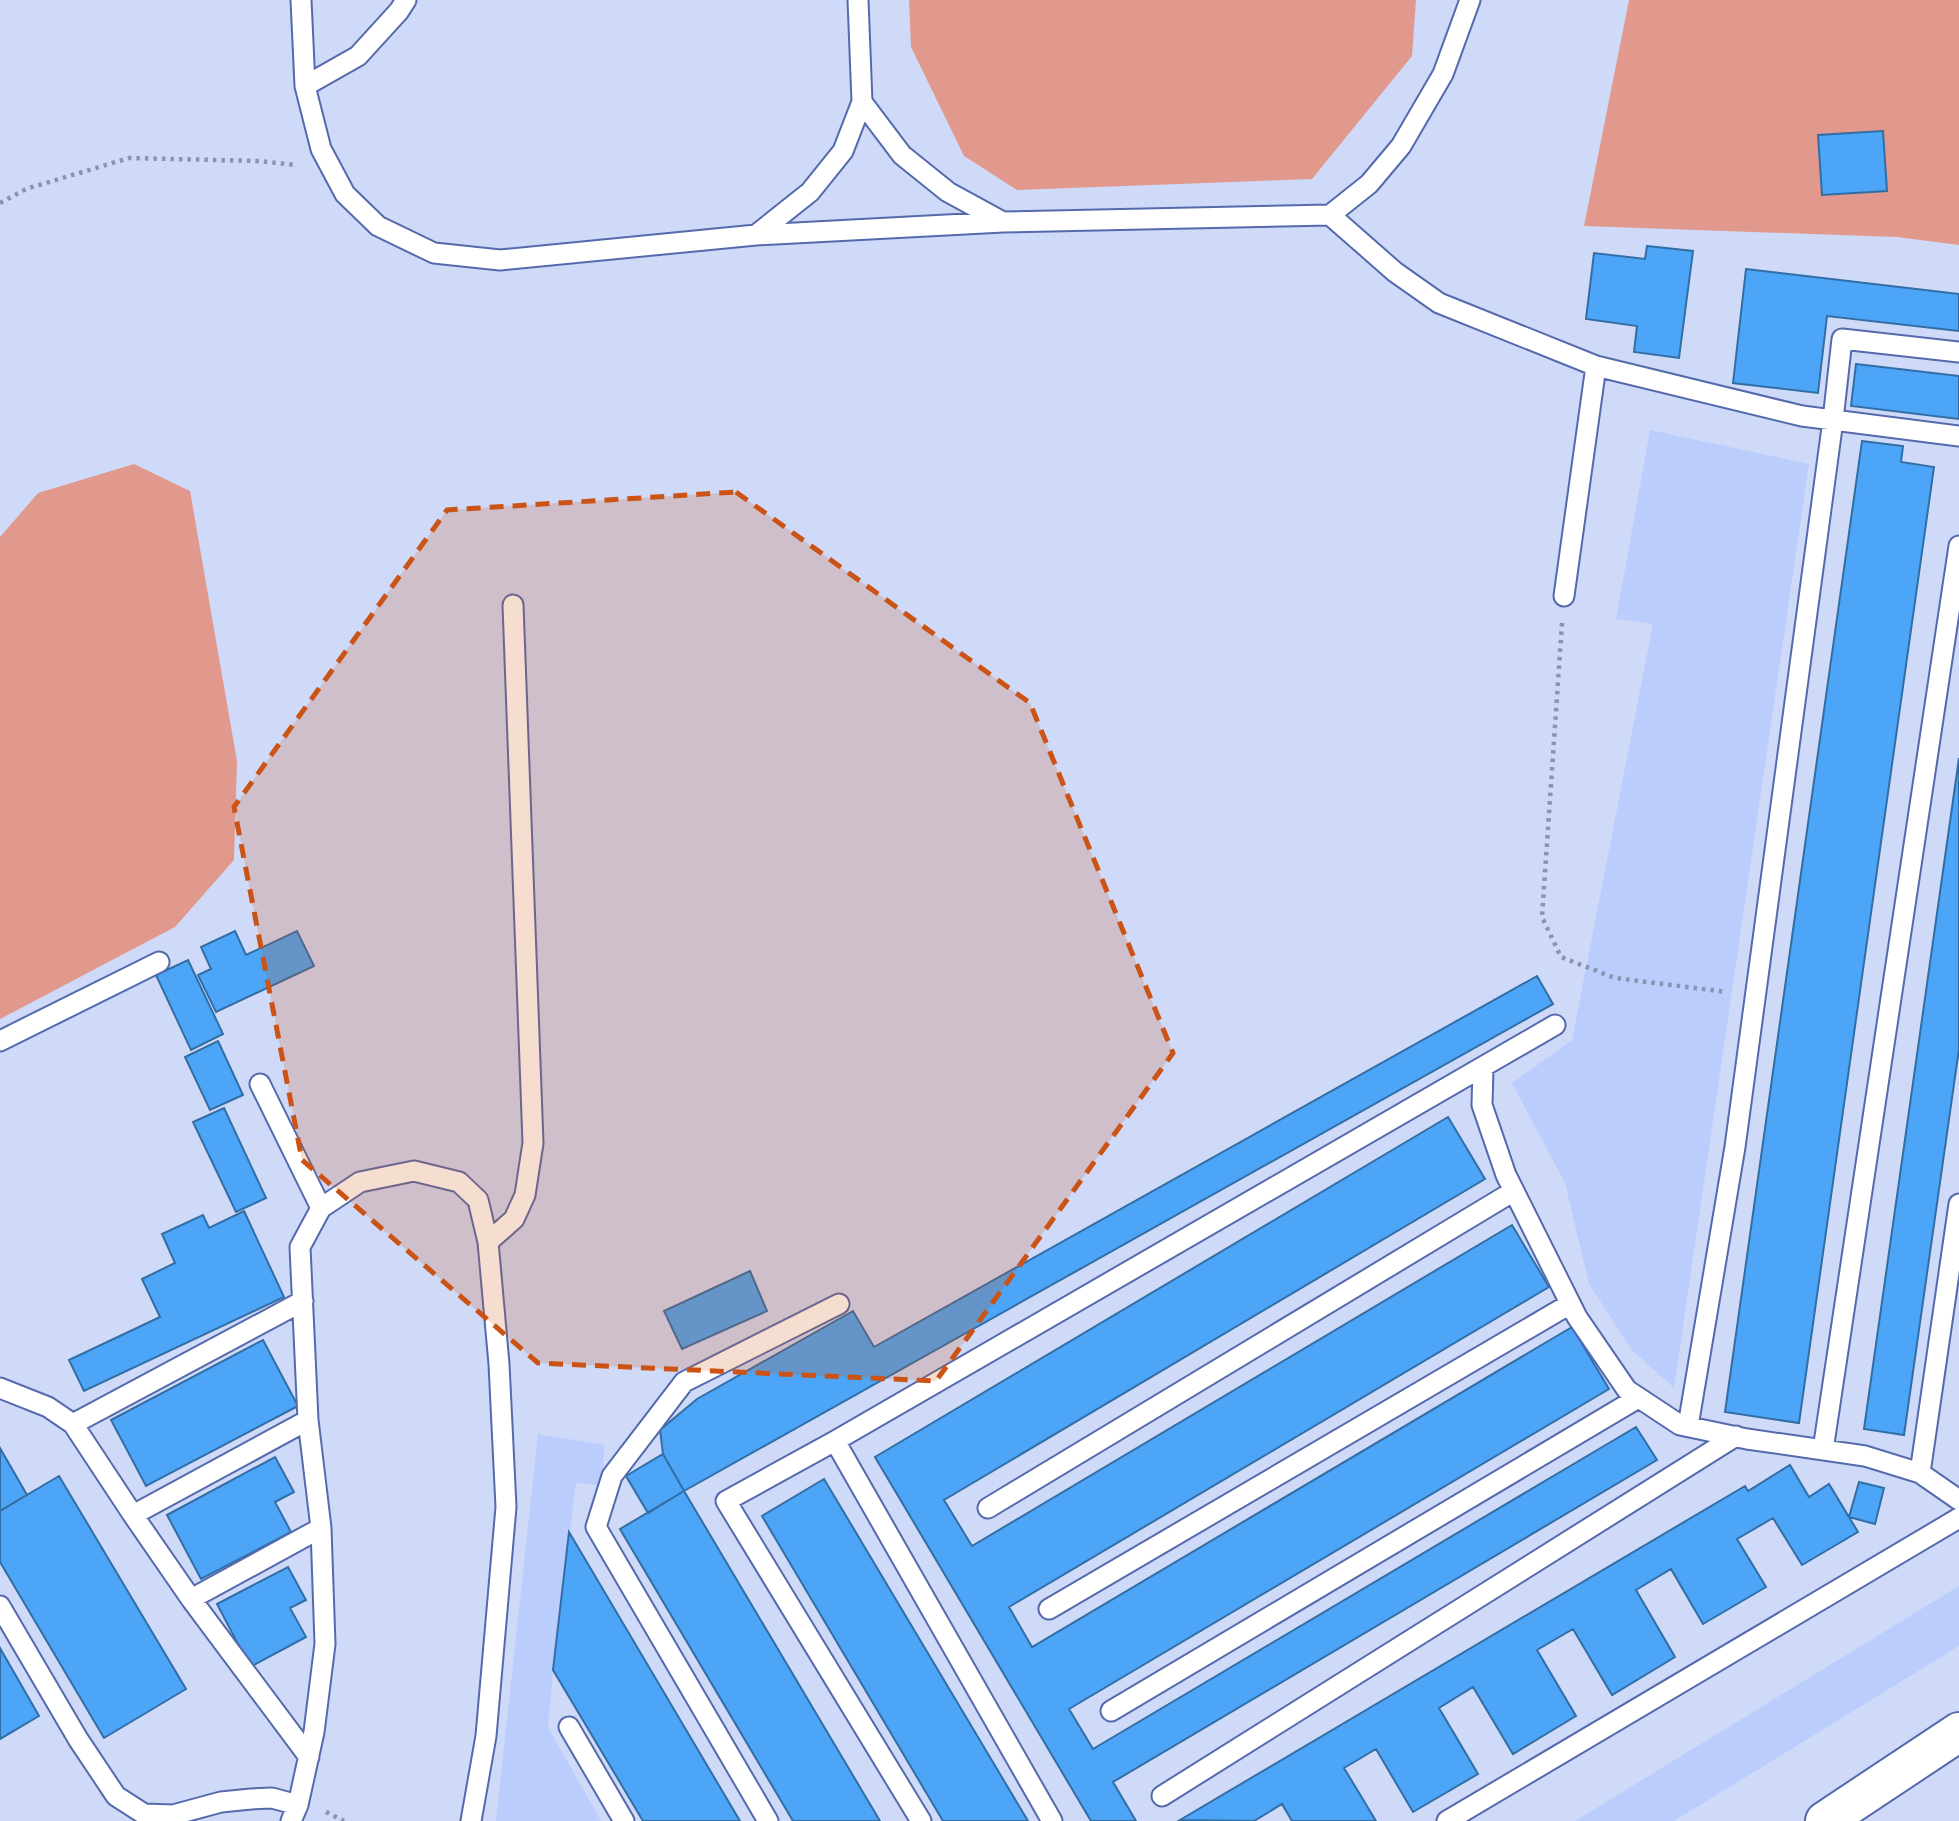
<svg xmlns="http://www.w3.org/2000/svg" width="1959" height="1821" font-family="Roboto,sans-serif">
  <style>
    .built { fill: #bbcdfd }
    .green { fill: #e2998d }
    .building { fill: #4ca5f6; stroke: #326ea5; stroke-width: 2 }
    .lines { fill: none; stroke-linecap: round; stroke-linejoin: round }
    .lane-casing { stroke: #556aac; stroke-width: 23 }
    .secondary-casing { stroke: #556aac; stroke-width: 42 }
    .path { stroke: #8994b1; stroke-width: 4.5; stroke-dasharray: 3.5 5; stroke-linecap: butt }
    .lane { stroke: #fff; stroke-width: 19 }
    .secondary { stroke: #fff; stroke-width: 38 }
    .marked { fill: #cb5316; fill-opacity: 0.2; stroke: #cb5316; stroke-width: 5; stroke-dasharray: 14 9; stroke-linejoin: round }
  </style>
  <rect width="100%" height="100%" fill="#cfdaf8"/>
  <path class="built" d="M1650,430L1809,464L1674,1388L1632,1350L1589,1284L1565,1183L1512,1083L1572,1040L1653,624L1616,619Z
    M538,1434L605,1445L601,1486L576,1483L553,1670L548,1727L601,1821H496Z
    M1959,1586V1646L1674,1821H1575Z"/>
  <path class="green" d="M909,0H1416L1412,56L1312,179L1017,190L964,156L911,47Z
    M1629,0H1959V245L1897,237L1584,226Z
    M134,464L190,491L237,761L234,860L175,927L0,1019V537L38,493Z"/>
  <path class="building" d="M1883,131L1887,191L1822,195L1818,135Z
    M1647,246L1693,251L1679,358L1634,352L1637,326L1586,319L1594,253L1645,259Z
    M1746,269L1959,294V331L1827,316L1818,393L1733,383Z
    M1856,364L1959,376V419L1851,406Z
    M1862,441L1903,446L1901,462L1934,467L1799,1423L1725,1412Z
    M1959,758V1049L1904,1435L1864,1429Z
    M235,931L246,955L297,931L314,966L216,1012L198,975L211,969L201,947Z
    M188,960L223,1034L191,1050L156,975Z
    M1537,976L1553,1004L684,1491L663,1454L660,1430L697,1399L853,1311L874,1347Z
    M218,1041L243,1095L210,1110L185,1057Z
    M224,1108L266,1198L236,1212L193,1122Z
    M1448,1117L1485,1179L944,1500L972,1546L1512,1225L1549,1287L1009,1607L1032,1647L1572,1327L1609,1389L1069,1709L1093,1749L1636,1427L1657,1460L1113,1782L1136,1821H1091L875,1457Z
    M244,1211L284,1297L84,1391L69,1360L160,1317L142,1279L175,1263L162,1234L203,1215L209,1228Z
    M750,1271L767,1311L682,1349L664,1311Z
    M263,1340L298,1406L146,1486L111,1420Z
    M0,1448L27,1495L0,1511Z
    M663,1454L684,1491L648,1513L626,1476Z
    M275,1457L294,1492L275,1502L291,1532L201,1579L167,1515Z
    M1790,1465L1809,1497L1829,1484L1858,1532L1802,1565L1773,1518L1737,1539L1766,1587L1703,1624L1671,1569L1636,1590L1675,1657L1612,1695L1573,1629L1537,1650L1576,1716L1513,1754L1473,1687L1439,1708L1478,1774L1413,1812L1376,1749L1344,1768L1376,1821H1292L1282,1804L1254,1821L1180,1820L1745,1486L1748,1491Z
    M59,1476L186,1689L104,1738L0,1562V1511Z
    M824,1479L1028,1821H943L762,1516Z
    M1859,1482L1884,1488L1875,1524L1849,1517Z
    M684,1491L880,1821H793L620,1529Z
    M569,1532L740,1821H643L553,1670Z
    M288,1567L306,1600L290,1608L306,1637L250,1667L217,1604Z
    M0,1648L39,1716L0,1739Z"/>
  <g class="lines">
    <g class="lane-casing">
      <path id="lane" d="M301,0L305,86L321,149L345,194L378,226L434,253L500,260L756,235L1003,222L1330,215L1369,184L1401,146L1443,74L1470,0
        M305,86L358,56L399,11L406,0
        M862,102L902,155L948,192L1003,222
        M1330,215L1395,272L1439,303L1596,366L1802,416L1959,436
        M756,235L810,192L843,151L862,102L858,0
        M1564,596L1596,366
        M0,1041L159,962
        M1483,1068L1482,1105L1506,1175L1577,1317L1627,1390L1680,1425L1747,1439L1865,1456L1920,1473L1959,1500
        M260,1084L321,1208
        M488,1242L514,1219L525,1195L533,1143L513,605
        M0,1388L48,1407L73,1424L133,1515L191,1599L309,1757
        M73,1424L303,1301
        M1688,1426L1735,1147L1833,420L1842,339L1959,352
        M835,1441L1052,1821
        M1823,1450L1959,546
        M1920,1473L1959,1204
        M988,1508L1514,1191
        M133,1515L308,1420
        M191,1599L321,1528
        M0,1606L78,1739L116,1796L144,1814L173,1815L221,1802L251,1799L272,1798L298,1805
        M1049,1609L1570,1304
        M1111,1711L1638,1398
        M569,1727L624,1821
        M1162,1796L1736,1436
        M291,1821L298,1805L314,1732L325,1644L321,1528L308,1420L300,1247L321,1208L360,1182L414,1171L459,1182L478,1200L488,1242L499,1364L506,1507L486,1736L471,1821
        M768,1821L596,1527L612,1476L684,1382L839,1304
        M921,1821L726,1501L835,1441L1555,1025
        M1447,1821L1959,1518"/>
    </g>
    <g class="secondary-casing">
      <path id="secondary" d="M1825,1821L1959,1732"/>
    </g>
    <path class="path" d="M0,203L26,189L129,158L259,161L295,165
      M1562,623L1542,917L1561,957L1615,978L1727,992
      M326,1812L344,1821"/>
    <use href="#lane" class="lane"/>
    <use href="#secondary" class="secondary"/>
  </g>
  <path class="marked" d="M736,492L1030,703L1173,1053L936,1381L538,1363L302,1160L234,807L447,510Z"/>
</svg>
